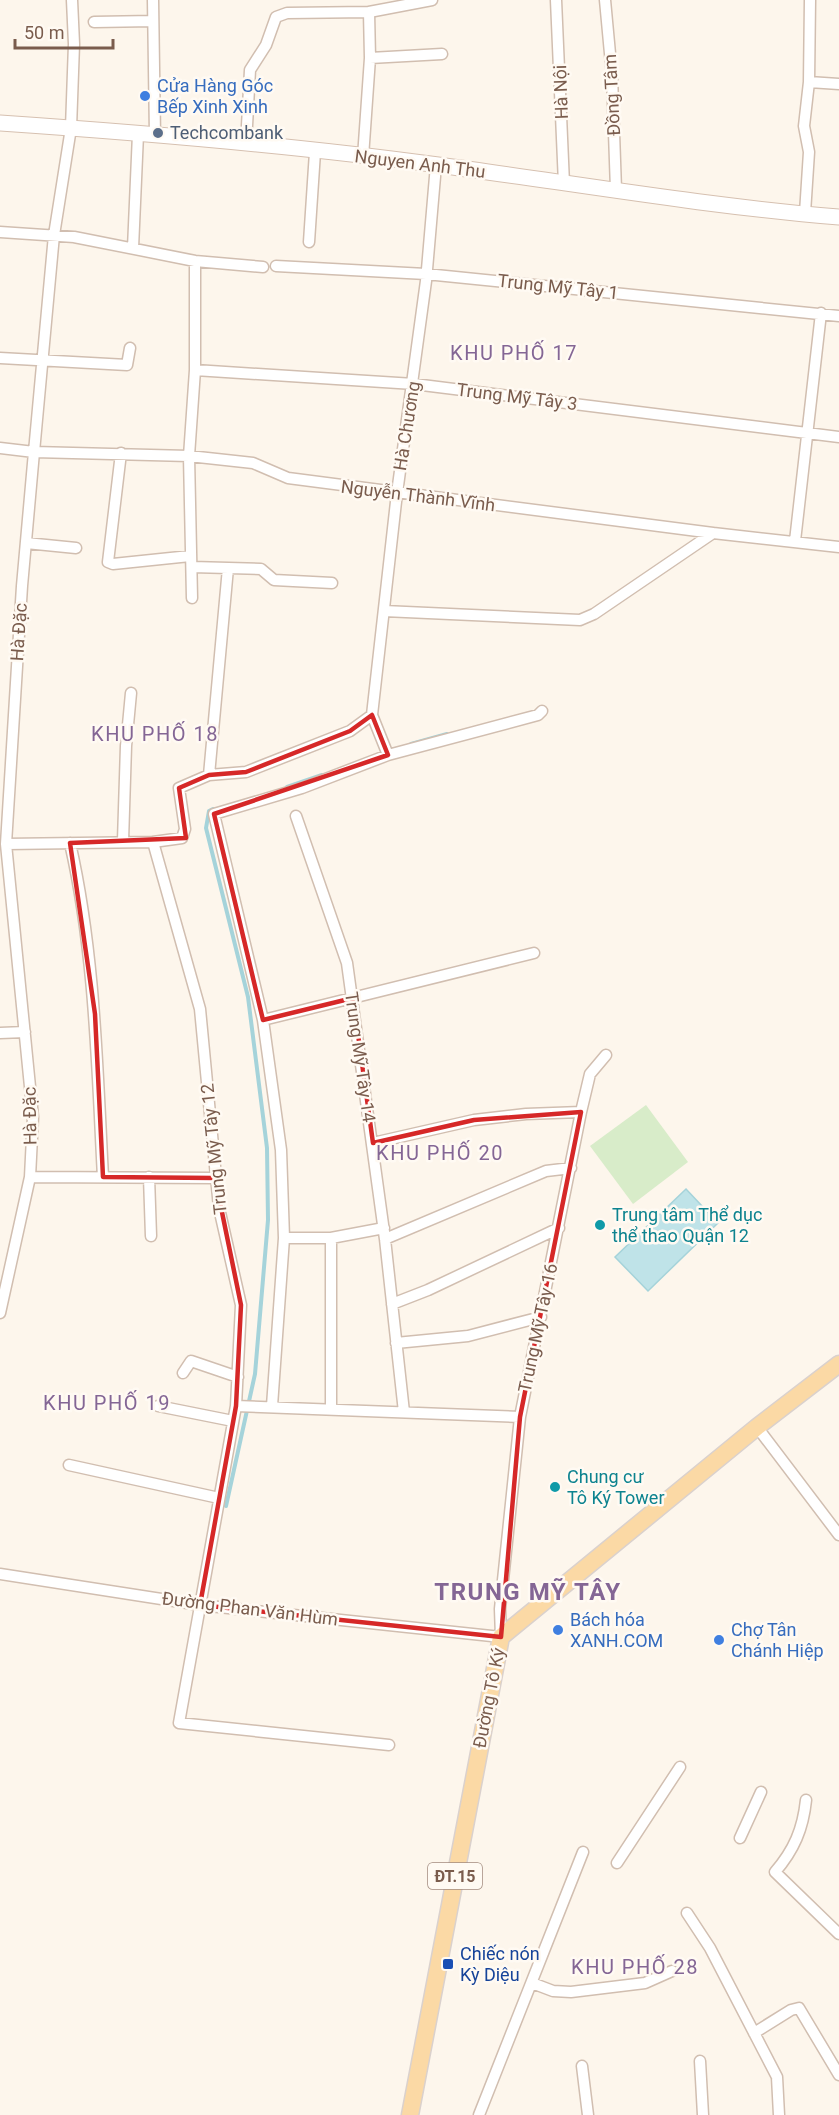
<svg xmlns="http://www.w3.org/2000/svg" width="839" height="2115" font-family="Roboto,sans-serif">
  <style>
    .green { fill: #d8ecc9 }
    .water { fill: #bfe3e8; stroke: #a5d3da; stroke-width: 1.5 }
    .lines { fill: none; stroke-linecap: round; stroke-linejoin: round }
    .stream { stroke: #a5d3da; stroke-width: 4 }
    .street-casing { stroke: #d1beb0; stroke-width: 13 }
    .secondary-casing { stroke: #d6c0b0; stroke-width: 17 }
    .primary-casing { stroke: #dad1cd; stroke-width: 19 }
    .street { stroke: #fff; stroke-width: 10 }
    .secondary { stroke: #fff; stroke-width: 15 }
    .primary { stroke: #fbd9a5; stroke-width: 16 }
    .marked { fill: none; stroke: #d62828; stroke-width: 4.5; stroke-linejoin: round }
    .shop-dot { fill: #3f7fe0; stroke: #fffaf3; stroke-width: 2 }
    .service-dot { fill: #5c6f8a; stroke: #fffaf3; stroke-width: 2 }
    .culture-dot { fill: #0f9aa8; stroke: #fffaf3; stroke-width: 2 }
    .transit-dot { fill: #1a4fb4; stroke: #fffaf3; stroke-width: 2 }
    .labels { text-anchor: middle; stroke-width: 5; stroke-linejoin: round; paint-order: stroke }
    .shield { fill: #fffaf3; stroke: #a28b7f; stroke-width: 1.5 }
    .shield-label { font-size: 16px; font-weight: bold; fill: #7a5c4d }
    .shop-label { font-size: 18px; fill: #366cbe; stroke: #fffaf3; text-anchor: start }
    .street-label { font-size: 18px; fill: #7a5c4d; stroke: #fffaf3 }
    .service-label { font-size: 18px; fill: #4e5e75; stroke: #fffaf3; text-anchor: start }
    .culture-label { font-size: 18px; fill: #0d838f; stroke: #fffaf3; text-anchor: start }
    .transit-label { font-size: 18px; fill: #164399; stroke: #fffaf3; text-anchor: start }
    .neighbourhood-label { font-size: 20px; letter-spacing: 1.5px; fill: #846695; stroke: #fffaf3 }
    .district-label { font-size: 24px; font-weight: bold; letter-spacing: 1.5px; fill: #846695; stroke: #fffaf3 }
  </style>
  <rect width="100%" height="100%" fill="#fdf6ec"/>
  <path class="green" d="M646,1105L688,1162L633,1204L590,1146Z"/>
  <path class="water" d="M686,1189L718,1223L648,1291L615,1257Z"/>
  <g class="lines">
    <path class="stream" d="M411,744L447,734
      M287,787L322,775
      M213,809L209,811L206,828L248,997L267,1148L268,1220L255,1374L226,1506"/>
    <g class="street-casing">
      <path id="street" d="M153,0L155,136
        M556,0L564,184
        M605,0L612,75L616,190
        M369,12L432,0
        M94,22L153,21
        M370,58L442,54
        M809,82L839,84
        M246,144L250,70L266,45L276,17L287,13L369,12L370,58L363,157
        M805,213L809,152L804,126L809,82L810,0
        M0,232L74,237L195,261L263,267
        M309,242L315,152
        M133,248L138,134
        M276,266L426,274L839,316
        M0,358L127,365L130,348
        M195,370L414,384L839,437
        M0,448L34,452L189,456L253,463L288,478L713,533L839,547
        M121,453L108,562L113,564L190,556
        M795,541L821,313
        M26,543L76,548
        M192,567L261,569L274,580L332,583
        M192,598L189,456L195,370V261
        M384,611L580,620L594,614L713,533
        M388,755L372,715L397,493L426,281L436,165
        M209,775L228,568
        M296,816L347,963L385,1239L404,1412
        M123,841L126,746L131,693
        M153,842L182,838L185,829L179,788L209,775L246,772L350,731L372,715
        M70,843C95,953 97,1065 103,1177
        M6,844L153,842L200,1009L219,1208L241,1305L236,1406L179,1723L389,1745
        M263,1020L534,953
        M0,1033L25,1032
        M373,1143L474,1120L526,1114L581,1112
        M30,1177L215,1178
        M149,1177L151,1236
        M331,1238H284L281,1150L263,1020L214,814L302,788L388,755L538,715L542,711
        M385,1239L546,1171L571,1168
        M392,1304L428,1290L559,1228
        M0,1313L30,1177L33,1117L6,844L22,586L34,452L54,235L71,128L74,44L72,0
        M396,1343L468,1336L541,1317
        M183,1373L191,1361L238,1377
        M158,1406L233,1421
        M236,1406L520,1417
        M272,1406L284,1238
        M331,1409V1238L384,1228
        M757,1427L839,1535
        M69,1465L219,1498
        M0,1574L200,1605L501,1637L500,1609L520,1417L581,1112L590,1074L606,1055
        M806,1800C803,1829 794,1850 775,1872L839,1934
        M740,1838L761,1792
        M617,1863L680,1767
        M687,1913L710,1948L777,2077L779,2115
        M532,1983L553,1991L571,1992L645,1983L672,1971
        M754,2033L791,2010L799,2008L839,2075
        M700,2061L703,2115
        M582,2066L588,2115
        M479,2115L583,1852"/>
    </g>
    <g class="secondary-casing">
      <path id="secondary" d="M0,123C146,133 293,145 438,165C572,183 705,206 839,217"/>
    </g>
    <g class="primary-casing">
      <path id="primary" d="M410,2115L501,1637L757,1427L839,1364"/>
    </g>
    <use href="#street" class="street"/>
    <use href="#secondary" class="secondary"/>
    <use href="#primary" class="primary"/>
  </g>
  <path class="marked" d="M372,715L388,755L214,814L263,1020L353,998L373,1143L474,1120L581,1112L520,1417L501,1637L200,1605L236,1406L241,1305L215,1178L103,1177L95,1014L70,843L186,838L179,788L209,775L246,772L350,731Z"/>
  <g class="shop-dot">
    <circle cx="145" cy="96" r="6"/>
    <circle cx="558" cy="1630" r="6"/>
    <circle cx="719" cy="1640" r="6"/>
  </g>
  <circle class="service-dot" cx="158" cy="133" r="6"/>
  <g class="culture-dot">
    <circle cx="600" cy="1225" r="6"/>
    <circle cx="555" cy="1487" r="6"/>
  </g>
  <rect class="transit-dot" x="442" y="1958" width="12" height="12" rx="3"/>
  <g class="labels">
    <rect class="shield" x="428" y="1863" width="54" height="26" rx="4.5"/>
    <g class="shield-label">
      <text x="455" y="1882">ĐT.15</text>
    </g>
    <g class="shop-label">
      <text x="157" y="92">Cửa Hàng Góc<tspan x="157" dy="21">Bếp Xinh Xinh</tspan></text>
      <text x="570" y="1626">Bách hóa<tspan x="570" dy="21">XANH.COM</tspan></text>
      <text x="731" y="1636">Chợ Tân<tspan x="731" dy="21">Chánh Hiệp</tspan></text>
    </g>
    <g class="street-label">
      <text transform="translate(561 92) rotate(-92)" y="6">Hà Nội</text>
      <text transform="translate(612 95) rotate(-93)" y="6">Đồng Tâm</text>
      <text transform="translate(420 164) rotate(7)" y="6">Nguyen Anh Thu</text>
      <text transform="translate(558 287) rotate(6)" y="6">Trung Mỹ Tây 1</text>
      <text transform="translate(517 397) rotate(7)" y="6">Trung Mỹ Tây 3</text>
      <text transform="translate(407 426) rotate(-81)" y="6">Hà Chương</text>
      <text transform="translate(418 496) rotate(7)" y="6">Nguyễn Thành Vĩnh</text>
      <text transform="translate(19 632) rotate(-86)" y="6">Hà Đặc</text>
      <text transform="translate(360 1057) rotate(82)" y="6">Trung Mỹ Tây 14</text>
      <text transform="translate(30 1116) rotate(-91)" y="6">Hà Đặc</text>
      <text transform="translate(214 1149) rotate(-96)" y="6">Trung Mỹ Tây 12</text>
      <text transform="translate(538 1328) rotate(-78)" y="6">Trung Mỹ Tây 16</text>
      <text transform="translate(250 1609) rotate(7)" y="6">Đường Phan Văn Hùm</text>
      <text transform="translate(489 1698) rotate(-79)" y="6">Đường Tô Ký</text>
    </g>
    <g class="service-label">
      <text x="170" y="139">Techcombank</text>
    </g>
    <g class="culture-label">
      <text x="612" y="1221">Trung tâm Thể dục<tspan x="612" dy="21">thể thao Quận 12</tspan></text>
      <text x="567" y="1483">Chung cư<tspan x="567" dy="21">Tô Ký Tower</tspan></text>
    </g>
    <g class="transit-label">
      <text x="460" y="1960">Chiếc nón<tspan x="460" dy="21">Kỳ Diệu</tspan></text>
    </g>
    <g class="neighbourhood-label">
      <text x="514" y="360">KHU PHỐ 17</text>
      <text x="155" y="741">KHU PHỐ 18</text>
      <text x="440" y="1160">KHU PHỐ 20</text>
      <text x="107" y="1410">KHU PHỐ 19</text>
      <text x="635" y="1974">KHU PHỐ 28</text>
    </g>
    <g class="district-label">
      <text x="528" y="1600">TRUNG MỸ TÂY</text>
    </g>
  </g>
  <path d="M15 39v9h98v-9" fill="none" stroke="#7a5c4d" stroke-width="3"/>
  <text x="24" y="39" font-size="18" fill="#7a5c4d" stroke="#fffaf3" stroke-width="4.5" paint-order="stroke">50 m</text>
</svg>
